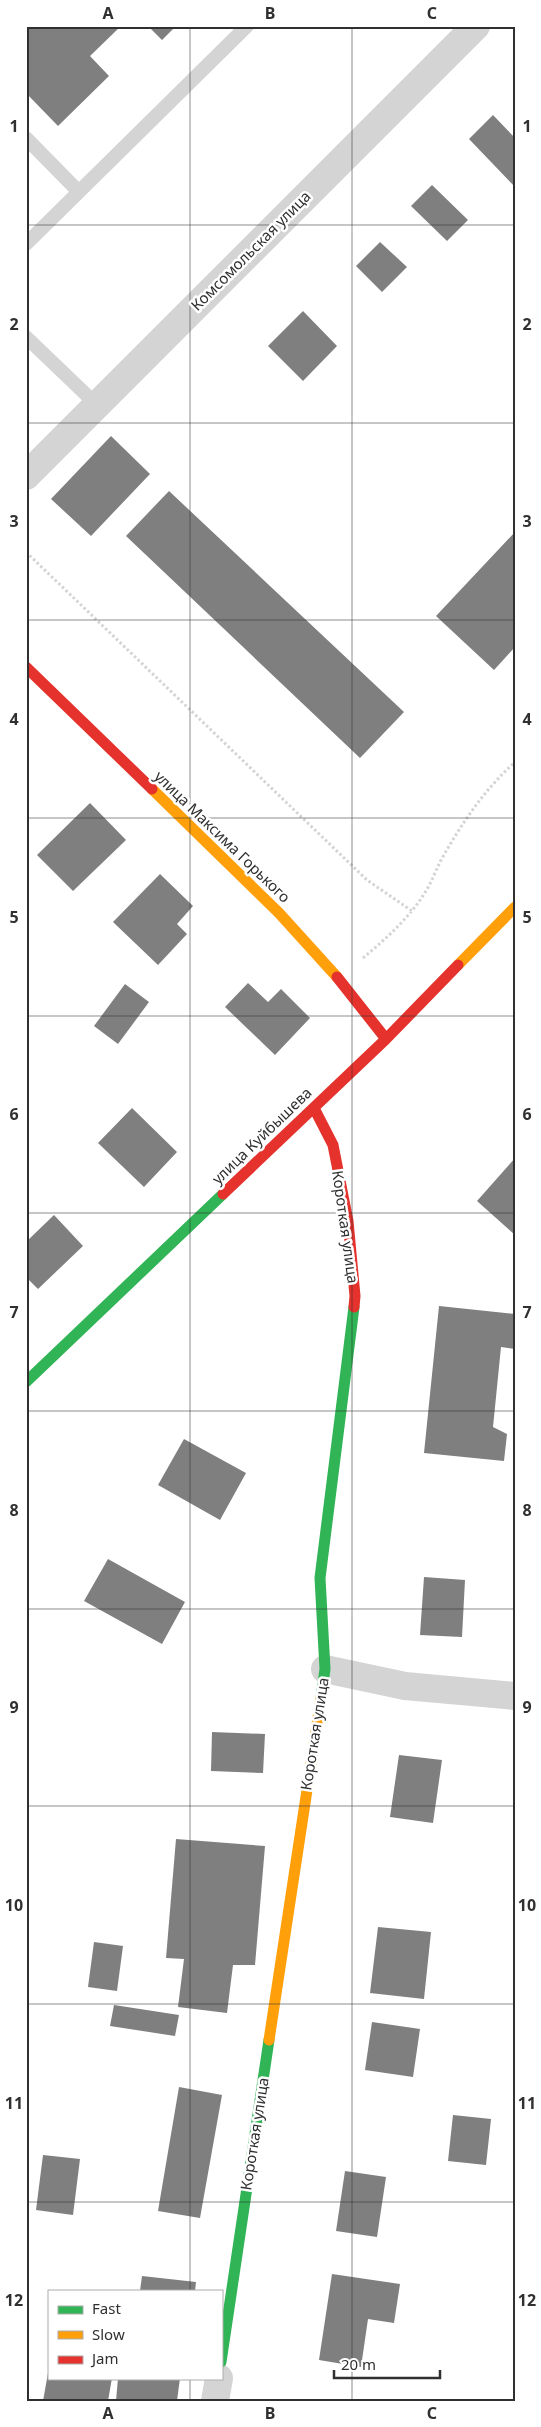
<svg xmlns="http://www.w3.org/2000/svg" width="541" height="2427" font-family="'Noto Sans',sans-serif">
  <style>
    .building { fill: #7f7f7f }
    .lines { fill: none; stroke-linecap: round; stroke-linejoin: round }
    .path { stroke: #d4d4d4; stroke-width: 3; stroke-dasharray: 2.5 2.5; stroke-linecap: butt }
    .lane { stroke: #d4d4d4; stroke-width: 14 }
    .street { stroke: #d4d4d4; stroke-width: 28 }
    .fast { stroke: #30b455; stroke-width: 11 }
    .slow { stroke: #ff9f0a; stroke-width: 11 }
    .jam { stroke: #e5322d; stroke-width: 11 }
    .grid { fill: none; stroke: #303030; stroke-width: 1; stroke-opacity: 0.55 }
    .labels { text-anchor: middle; stroke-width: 5; stroke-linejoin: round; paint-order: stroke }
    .street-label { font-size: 15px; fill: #303030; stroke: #fff }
    .neatline { fill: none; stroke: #303030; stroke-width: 2 }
    .grid-label { font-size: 16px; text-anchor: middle; font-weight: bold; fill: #303030 }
  </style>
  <rect width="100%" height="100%" fill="#fff"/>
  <path class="building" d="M26,26H121L90,56L109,76L58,126L26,93Z
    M148,26H176L162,40Z
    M493,115L515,138V187L469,139Z
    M432,185L468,220L447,241L411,206Z
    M380,242L407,267L382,292L356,266Z
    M303,311L337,346L303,381L268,346Z
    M111,436L150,474L91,536L51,499Z
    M169,491L404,712L360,758L126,536Z
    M515,532V647L494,670L436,616Z
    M90,803L126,840L73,891L37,855Z
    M160,874L193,906L177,924L187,934L158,965L113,922Z
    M248,983L268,1002L281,989L310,1018L275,1055L225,1007Z
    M125,984L149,1002L118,1044L94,1026Z
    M132,1108L177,1152L144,1187L98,1143Z
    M515,1158V1235L477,1201Z
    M54,1215L83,1246L38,1289L26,1277V1242Z
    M439,1306L515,1314V1349L501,1347L493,1427L507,1434L504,1461L424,1453Z
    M184,1439L246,1473L220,1520L158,1485Z
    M108,1559L185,1602L162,1644L84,1601Z
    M424,1577L465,1580L462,1637L420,1635Z
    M212,1732L265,1734L263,1773L211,1771Z
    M399,1755L442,1760L433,1823L390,1817Z
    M176,1839L265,1846L255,1965H233L227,2013L178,2007L184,1959L166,1958Z
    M378,1927L431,1932L424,1999L370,1993Z
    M94,1942L123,1946L117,1991L88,1987Z
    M114,2005L179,2015L175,2036L110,2026Z
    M372,2022L420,2029L413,2077L365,2070Z
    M179,2087L222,2095L200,2218L158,2211Z
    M453,2115L491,2119L486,2165L448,2161Z
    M43,2155L80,2159L73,2215L36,2210Z
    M345,2171L386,2177L377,2237L336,2231Z
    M332,2274L400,2284L394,2323L368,2319L361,2367L319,2360Z
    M142,2276L196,2282L195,2291H140Z
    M48,2373L49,2378H112L108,2401H43Z
    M118,2378H180L177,2401H116Z"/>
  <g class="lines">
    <path class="path" d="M26,552L367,880L412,911
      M363,958C387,938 410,917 426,891C432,881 436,870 441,860C462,823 484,790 515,762"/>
    <path class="lane" d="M26,138L78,191
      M26,244L247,26
      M26,337L97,405"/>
    <path class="street" d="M26,476L476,26
      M325,1669L405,1686L515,1696
      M215,2401L219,2378"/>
    <path class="fast" d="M26,1382L223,1194
      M321,1698L325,1669L320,1578L354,1307
      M221,2362L269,2040"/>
    <path class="slow" d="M152,789L279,913L337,977
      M458,965L515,907
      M269,2040L321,1698"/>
    <path class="jam" d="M26,667L152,789
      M337,977L386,1039
      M314,1108L333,1145L348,1221L355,1296L354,1307
      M223,1194L386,1039L458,965"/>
  </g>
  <path class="grid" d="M190,26V2291M352,26V2401M26,225H515M26,423H515M26,620H515M26,818H515M26,1016H515M26,1213H515M26,1411H515M26,1609H515M26,1806H515M26,2004H515M26,2202H515M190,2378V2401"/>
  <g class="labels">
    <g class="street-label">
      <text transform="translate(251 251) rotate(-45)" y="5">Комсомольская улица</text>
      <text transform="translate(222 837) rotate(44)" y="5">улица Максима Горького</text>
      <text transform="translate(262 1136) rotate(-44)" y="5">улица Куйбышева</text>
      <text transform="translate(345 1227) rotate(82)" y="5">Короткая улица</text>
      <text transform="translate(315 1734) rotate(-81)" y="5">Короткая улица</text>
      <text transform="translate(255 2134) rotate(-81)" y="5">Короткая улица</text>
    </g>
  </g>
  <rect width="541" height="2427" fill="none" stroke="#ffffff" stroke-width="55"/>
  <rect x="48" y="2290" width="175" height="90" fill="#ffffff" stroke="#acacac"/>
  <rect x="58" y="2306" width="25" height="8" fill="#30b455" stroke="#acacac"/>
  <text x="92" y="2314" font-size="15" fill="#303030">Fast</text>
  <rect x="58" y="2331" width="25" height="8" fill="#ff9f0a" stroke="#acacac"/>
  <text x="92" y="2340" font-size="15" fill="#303030">Slow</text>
  <rect x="58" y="2356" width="25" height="8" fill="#e5322d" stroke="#acacac"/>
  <text x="92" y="2364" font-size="15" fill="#303030">Jam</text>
  <path d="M334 2370v8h106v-8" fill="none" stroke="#303030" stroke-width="2.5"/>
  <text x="341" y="2370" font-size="15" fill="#303030" stroke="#ffffff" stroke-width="4" paint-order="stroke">20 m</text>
  <rect x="28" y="28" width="486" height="2372" class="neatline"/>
  <g class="grid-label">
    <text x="108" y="19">A</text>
    <text x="270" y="19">B</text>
    <text x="432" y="19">C</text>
    <text x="14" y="132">1</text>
    <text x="527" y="132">1</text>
    <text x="14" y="330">2</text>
    <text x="527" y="330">2</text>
    <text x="14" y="527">3</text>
    <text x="527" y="527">3</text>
    <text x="14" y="725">4</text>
    <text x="527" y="725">4</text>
    <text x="14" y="923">5</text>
    <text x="527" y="923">5</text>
    <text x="14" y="1120">6</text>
    <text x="527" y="1120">6</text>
    <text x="14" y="1318">7</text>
    <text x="527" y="1318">7</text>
    <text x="14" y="1516">8</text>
    <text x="527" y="1516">8</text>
    <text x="14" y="1713">9</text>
    <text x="527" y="1713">9</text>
    <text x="14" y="1911">10</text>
    <text x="527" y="1911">10</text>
    <text x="14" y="2109">11</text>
    <text x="527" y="2109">11</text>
    <text x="14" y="2306">12</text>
    <text x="527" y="2306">12</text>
    <text x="108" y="2419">A</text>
    <text x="270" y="2419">B</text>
    <text x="432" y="2419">C</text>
  </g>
</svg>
